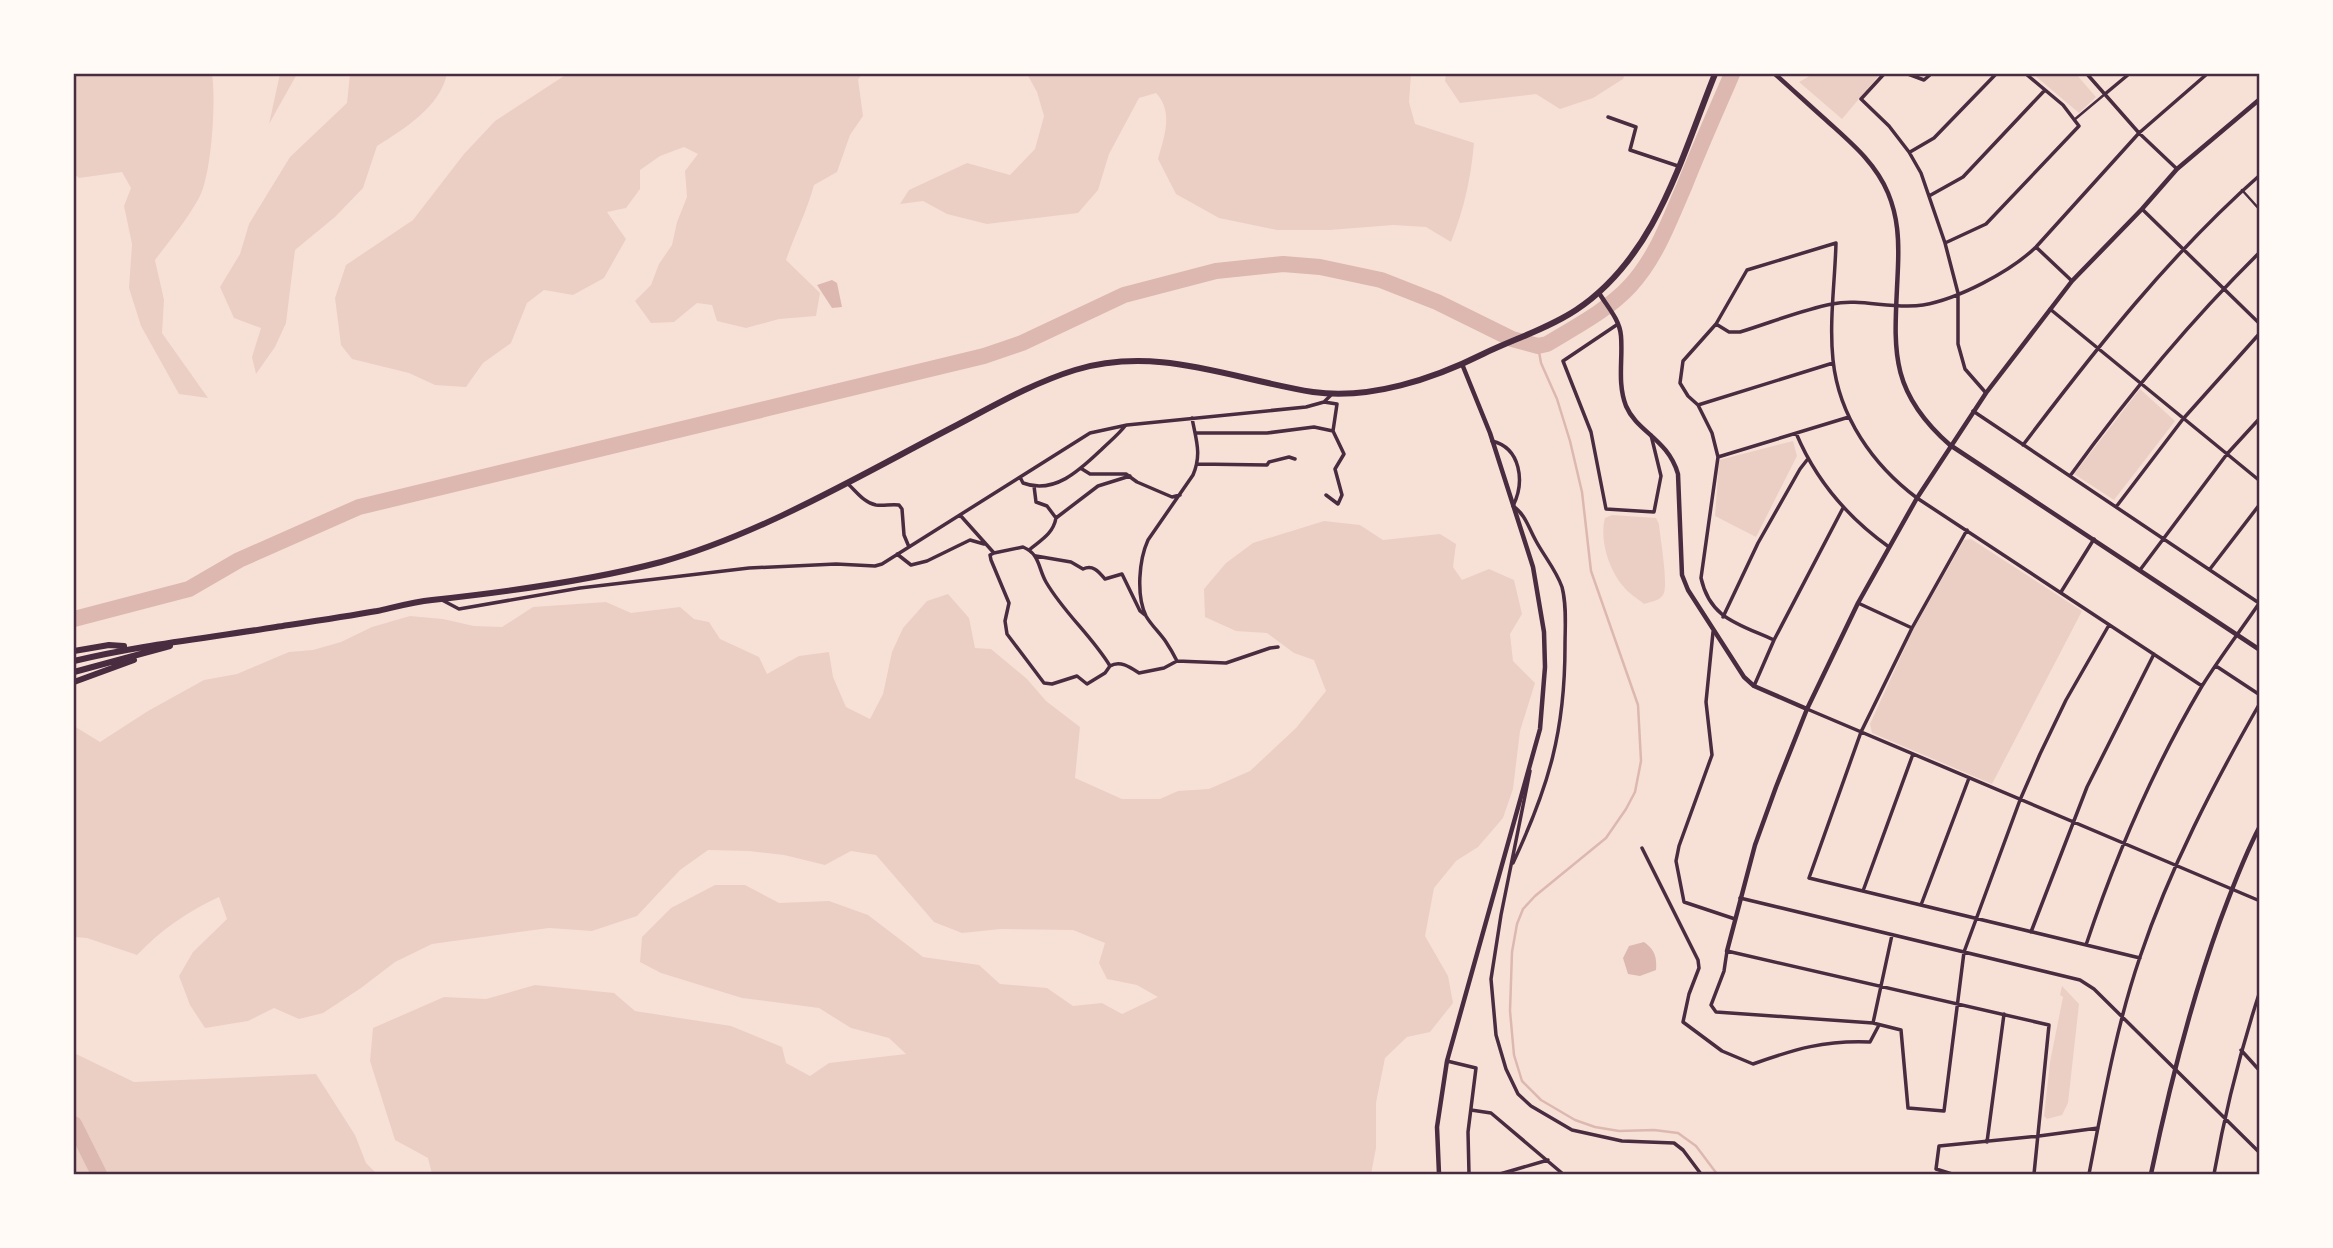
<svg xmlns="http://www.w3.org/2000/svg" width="2333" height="1248" font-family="'Alegreya Sans',sans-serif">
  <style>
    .green { fill: #ebcfc5 }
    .water { fill: #dcb8b0 }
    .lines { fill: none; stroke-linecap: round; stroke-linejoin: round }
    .stream { stroke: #dcb8b0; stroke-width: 2.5 }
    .river { stroke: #dcb8b0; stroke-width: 16 }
    .pedestrian { stroke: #4a2c40; stroke-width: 2.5 }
    .minor { stroke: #4a2c40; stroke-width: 3.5 }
    .tertiary { stroke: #4a2c40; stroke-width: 4.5 }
    .trunk { stroke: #4a2c40; stroke-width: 6 }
    .neatline { fill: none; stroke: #4a2c40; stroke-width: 2.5 }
  </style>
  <rect width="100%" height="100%" fill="#f7e1d7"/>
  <path class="green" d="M74,74H212C216,100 212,174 199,198C187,220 170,240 155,260L164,300L162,333L208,398L179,394L141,326L129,288L132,244L124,206L131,188L122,172L79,178L74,174Z
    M280,74H297L269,124Z
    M350,74H447C440,107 404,129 377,146L363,188L335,217L295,250L286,323L275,347L256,374L252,357L261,328L234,318L220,287L240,254L249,224L290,157L347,103Z
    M567,74H863L858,79L863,116L850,135L837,172L814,185C807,211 795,234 786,260L820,293L816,316L779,319L746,328L717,321L712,305L697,303L674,322L651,323L635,301L651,285L659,264L672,245L677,222L687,197L685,171L698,154L684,147L660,156L640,170V189L626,208L607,212L626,239L604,278L573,295L544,290L527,303L511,343L483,363L466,387L435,385L409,373L352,359L341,345L335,298L346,265L413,220L464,154L495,121Z
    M1027,74H1411L1409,102L1415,124L1474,143C1471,178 1464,209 1451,242L1426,227L1393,225L1330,230H1277L1219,218L1176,194L1158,159C1164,137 1174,112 1156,93L1139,98L1109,154L1098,190L1078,213L987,224L947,214L923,201L900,204L909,190L967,163L1010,175L1035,149L1044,116L1037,92Z
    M1446,74H1625L1623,79L1593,98L1560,109L1536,94L1460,103L1445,81Z
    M1813,74H1880L1842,119L1799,82Z
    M2033,74H2076L2096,97L2079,113Z
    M2140,389L2175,421L2114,500L2074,474Z
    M1793,441L1797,456L1756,537L1715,516L1719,460Z
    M1612,515L1656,518L1659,524C1660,537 1669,587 1663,595C1659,601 1650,602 1644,604C1637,598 1628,593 1623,586C1609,570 1599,539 1605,518Z
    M1324,521L1360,525L1383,540L1440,534L1456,544L1453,567L1462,580L1489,569L1514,580L1522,614L1510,634L1513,661L1535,683L1520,731L1513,789L1503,818L1478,847L1456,861L1434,888L1425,936L1448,976L1453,1003L1430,1032L1407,1037L1385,1058L1376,1103V1148L1371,1174H432L428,1158L395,1140L370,1061L373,1028L444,997L486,999L535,985L614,993L635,1011L731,1026L782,1047L786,1063L810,1076L829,1063L906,1054L889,1038L851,1028L819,1008L742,998L661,973L640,962L642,937L671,908L715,885H745L779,903L829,901L868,915L923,957L979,965L1000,984L1047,988L1073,1006L1102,1003L1122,1014L1158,997L1137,985L1107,979L1099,963L1105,943L1073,930L1001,929L962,933L934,922L876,855L851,851L825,865L784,855L749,851L708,850L680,870L637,916L592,931L549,928L432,944L395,962L361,988L323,1013L299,1019L274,1008L248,1021L205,1028L190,1005L179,976L193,952L227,919L219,897C188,911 161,930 137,955L87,938L74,937V726L100,742L148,711L204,680L237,674L289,652L313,650L341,642L372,627L410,616L443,619L474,626L502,627L533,607L606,602L631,613L680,607L694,619L709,622L720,639L759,657L767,674L799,656L829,652L833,677L846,707L870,719L883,694L892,652L903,628L927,601L948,594L969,618L975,648L991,649L1027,679L1046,701L1080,727L1075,778L1122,799H1160L1178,791L1209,789L1250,771L1296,728L1326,691L1314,660L1294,653L1267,633L1236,631L1205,617L1204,589L1226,563L1253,543Z
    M1971,539L2082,611L1992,784L1872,733L1870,724L1913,630L1964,540Z
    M2062,986L2079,1004L2068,1103L2062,1115L2047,1119L2044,1116L2050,1062L2063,997L2060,995Z
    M74,1053L134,1082L316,1074L355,1135L366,1163L377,1174H74Z"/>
  <path class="water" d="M832,280L837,283L842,307L832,308L817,285Z
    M1644,942C1655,950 1657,957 1656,970L1640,976L1628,974L1623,958L1629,946Z"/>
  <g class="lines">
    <path class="stream" d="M1538,346L1541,363L1557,399L1570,441L1582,492L1591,571L1638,705L1641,761L1635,792L1626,809L1606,838L1535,896L1523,909L1517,924L1512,952L1510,1011L1514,1055L1522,1081L1541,1100L1575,1120L1595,1127L1619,1131L1654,1130L1678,1133L1696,1146L1717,1174"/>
    <path class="river" d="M74,619L189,589L239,560L359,507L984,356L1022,343L1124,295L1216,271L1283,264L1320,267L1381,280L1437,302L1512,339L1538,346L1547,344C1575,327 1608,310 1630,286C1656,258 1669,221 1684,187C1699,149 1716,111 1732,74
      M74,1124L99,1174"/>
    <path class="pedestrian" d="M2074,120L2105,94
      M2242,190L2260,210"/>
    <path class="minor" d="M1884,74L1861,99L1889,126L1909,152L1921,173L1945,243L1958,293V344L1965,369L1986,393
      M1908,74L1924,80L1931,74
      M2087,74L2139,133L2177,169
      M2105,94L2129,74
      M1608,117L1636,127L1630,150L1678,166
      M1910,152L1934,138L1996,74
      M1929,196L1963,177L2045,90
      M2142,209L2260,324
      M1945,243L1986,224L2079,126L2063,105L2026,74
      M2036,247L2072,281
      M2050,309L2260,481
      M1618,324L1563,361L1591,432L1606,509L1654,512L1661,476L1651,435
      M1716,324L1747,270L1836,243C1835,281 1829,322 1833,360C1839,417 1873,465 1917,498L2202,686
      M1698,405L1833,363
      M1973,411L2259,603
      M1195,433H1267L1314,427L1333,431L1337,404L1324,402
      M1796,433C1816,481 1847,517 1889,547
      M1492,441C1521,448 1525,482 1513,506C1526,515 1528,527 1536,541C1544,556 1556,570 1562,587C1567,606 1565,627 1565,646C1565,731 1549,786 1513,863
      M2023,445C2095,350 2170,254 2260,175
      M1718,457L1849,417
      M1197,464L1267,465L1269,462L1289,457L1295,459
      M1082,469L1090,474H1126L1137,482L1172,497L1180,495
      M2070,476C2128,396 2190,321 2260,252
      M1020,477L1023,483C1054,495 1080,470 1101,450C1109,442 1118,435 1125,426
      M848,484C856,491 864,503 876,505C884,506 891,504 899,505L902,509L904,535L909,547
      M1034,486L1036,502L1047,506L1056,518
      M1326,495L1338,504L1342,495L1335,469L1344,454L1333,431
      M2116,507L2183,419L2260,333
      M960,515L994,553L1023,547C1040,554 1038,568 1046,582C1064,613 1091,635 1110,666C1120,660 1130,667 1139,673L1164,668L1177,661L1226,663L1270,648L1278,647
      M1967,530L1912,628L1861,732L1809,878L2140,958
      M1029,550C1041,540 1053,534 1056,518L1098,486L1130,476
      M994,553L990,555L991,560L1009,603L1005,621L1007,634L1044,683L1052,684L1077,676L1087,684L1105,673L1110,666
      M897,554L911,565L927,561L970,540L984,544
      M1036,556L1071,562L1083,569C1093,564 1099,572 1105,579L1122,574L1140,611L1145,615
      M2210,569L2260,504
      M2140,570L2227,454L2260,418
      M2061,592L2094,539
      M442,600L459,609L580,588L749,568L836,564L875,566L882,564L1090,433L1127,425L1306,407L1324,402L1332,394
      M1858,603L1912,628
      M1723,617L1758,543L1800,469L1807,460
      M1713,632L1706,702L1712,755L1679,846L1676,861L1684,902L1735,919
      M1774,640C1739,624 1710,619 1701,578L1718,457L1712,433L1698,405L1688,396L1680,383L1683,361L1716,324L1729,332H1740C1770,323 1801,310 1832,304C1860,298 1894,310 1923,305C1958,299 2010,272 2036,247L2139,133L2207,74
      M1177,661C1174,655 1170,648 1166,642C1160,633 1151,625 1146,616C1136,595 1139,560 1148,540L1193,475C1202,454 1196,440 1192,418
      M2216,666L2260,695
      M1754,686L1774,640L1843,508
      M1807,709L2260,901
      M1530,771L1501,915L1491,979L1496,1035L1506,1069L1518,1094L1531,1106L1572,1130L1622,1141L1674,1143L1683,1150L1701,1174
      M1642,848L1698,960L1699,968L1689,994L1683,1022L1722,1051L1753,1064C1795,1049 1825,1040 1870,1042L1879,1025
      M1863,891L1913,754
      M1740,898L2080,980L2094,989L2260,1153
      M1921,905L1969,778
      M2031,932L2087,787L2154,654
      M2086,945C2116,855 2154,767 2202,686C2220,657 2241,630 2260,602
      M1873,1023L1892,935
      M2241,1050L2260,1071
      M1447,1061L1476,1068L1468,1132L1469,1174
      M1471,1110L1491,1113L1563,1174
      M1987,1142L2004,1014
      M1500,1174L1548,1160
      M1952,1174L1936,1169L1939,1146L2039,1136L2098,1128
      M2034,1174L2049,1025L1727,951L1724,971L1711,1005L1716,1012L1873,1023L1901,1030L1908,1108L1944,1111L1964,952L2020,800L2040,754L2066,700L2109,625
      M2089,1174C2103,1102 2116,1027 2140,957C2170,868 2213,785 2260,703
      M2214,1174C2225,1112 2240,1052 2260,991"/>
    <path class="tertiary" d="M1775,74C1792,89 1809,105 1826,120C1850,142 1875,162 1888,193C1898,217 1899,240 1898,266C1895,345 1885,388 1950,445L2260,650
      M1599,293C1607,306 1620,320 1621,336C1623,360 1617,382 1626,406C1637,432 1668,439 1678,474L1682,575L1688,590L1744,677L1754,686L1807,709
      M1727,951L1755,845L1776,787L1807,709L1858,603L1917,498L1986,393L2072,281L2142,209L2177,169L2260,99
      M1439,1174L1437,1127L1447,1061L1540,729L1545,667L1544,632L1533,567L1490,433L1462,364
      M2151,1174C2169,1088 2190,1004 2220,921C2232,889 2244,856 2260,826"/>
    <path class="trunk" d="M74,651L109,645L124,646
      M74,661C140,645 208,638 276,627C309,622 343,617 377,611C395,607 413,602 432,600C506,592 589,581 661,562C762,534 864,473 957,425C995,405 1033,383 1075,370C1158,345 1231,379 1313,392C1370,400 1433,379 1483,354C1514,339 1547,329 1576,310C1656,257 1681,158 1715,74
      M74,672L170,646
      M74,682L134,660"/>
  </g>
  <rect width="2333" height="1248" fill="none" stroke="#fffaf5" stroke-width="150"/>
  <rect x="75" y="75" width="2183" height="1098" class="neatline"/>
</svg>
